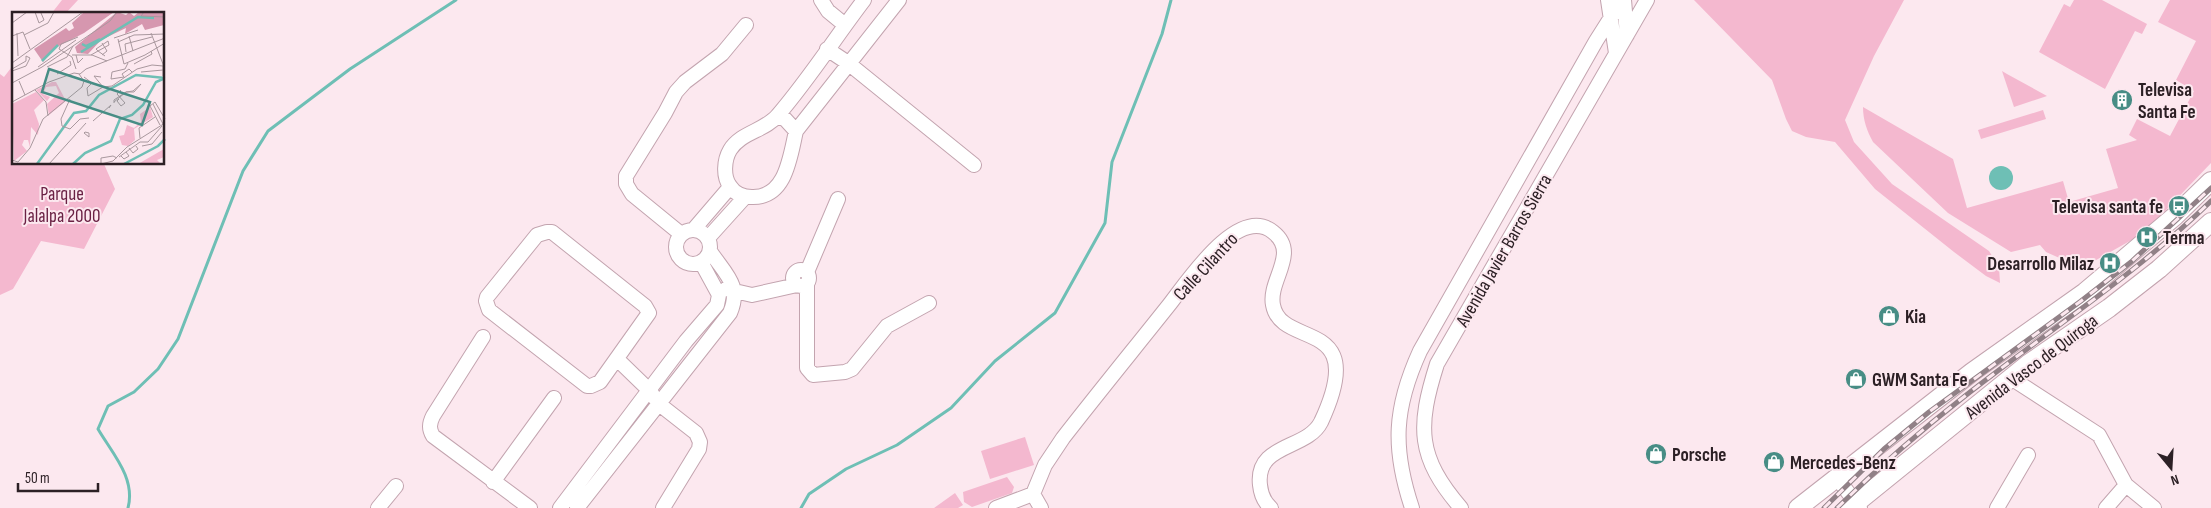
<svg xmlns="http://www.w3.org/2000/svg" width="2211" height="508" font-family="'Sofia Sans Condensed',sans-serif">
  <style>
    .green { fill: #f4b8cf }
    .water { fill: #6ebfb5 }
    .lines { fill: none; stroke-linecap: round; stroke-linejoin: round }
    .stream { stroke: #6ebfb5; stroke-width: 3 }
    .minor-casing { stroke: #c3a4af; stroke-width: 16 }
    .major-casing { stroke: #c3a4af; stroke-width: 20 }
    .minor { stroke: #fff; stroke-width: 14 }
    .major { stroke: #fff; stroke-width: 18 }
    .rail-casing { stroke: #918187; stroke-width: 5 }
    .rail { stroke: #fce8ef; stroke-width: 3; stroke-dasharray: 9; stroke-linecap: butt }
    .labels { text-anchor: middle; stroke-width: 4; stroke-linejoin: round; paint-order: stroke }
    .poi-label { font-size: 19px; font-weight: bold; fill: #2c2025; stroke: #fce8ef; text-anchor: start }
    .park-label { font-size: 19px; fill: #6a2144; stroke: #fce8ef }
    .street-label { font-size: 19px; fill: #2c2025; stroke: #fce8ef }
    .inset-river { fill: none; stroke: #6ebfb5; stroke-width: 2.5 }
    .inset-road { fill: none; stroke: #a9989e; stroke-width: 1 }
    .view { fill: #478d85; fill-opacity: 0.15; stroke: #478d85; stroke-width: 2.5 }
    .inset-edge { fill: none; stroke: #2c2025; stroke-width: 2.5 }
  </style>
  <rect width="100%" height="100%" fill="#fce8ef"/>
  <path class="green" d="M62,0H78L65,14H51Z
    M1694,0H1904L1874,56L1845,120L1854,142L1892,184L1989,251L1999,267L2000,283L1986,276L1954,252L1875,189L1835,142L1806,137L1792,131L1786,119L1772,80Z
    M2074,0H2102L2147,24L2142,34L2135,31L2105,89L2039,52L2064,4L2070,7Z
    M2170,0H2211V163L2144,233L2082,268L2046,252L2040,245L2011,252L1948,213L1873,142C1867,131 1863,120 1863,107L1953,159L1967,208L2063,181L2069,202L2118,188L2106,149L2137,140L2129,135L2137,119L2170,136L2194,91L2176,80L2196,41L2158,22Z
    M14,64V164H104L115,189L84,249L41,241L13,289L0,295V74L4,77Z
    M2002,71L2007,74L2047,96L2014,107Z
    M2043,110L2046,119L1981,139L1978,130Z
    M1025,437L1034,465L990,479L981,451Z
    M1007,477L1014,487L1012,493L972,507L964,502L963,492Z
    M955,493L963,505L958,508H934Z"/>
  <path class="water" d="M1989 178a12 12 0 1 1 24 0a12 12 0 1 1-24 0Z"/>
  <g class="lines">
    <path class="stream" d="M128,508C136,478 112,453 98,429L108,406L134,392L158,369L178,339L243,171L268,131L350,69L456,0
      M801,508L809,494L846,469L897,445L951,408L995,361L1055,313L1105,223L1112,162L1162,34L1171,0"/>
    <g class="minor-casing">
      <path id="minor" d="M821,0L828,11L845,25
        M1608,0L1616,53
        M1624,0L1627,35
        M827,49L848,63L974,165
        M777,117L785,119L796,131C790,157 786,198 752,197C743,197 735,194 730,186C723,177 724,160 730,150C741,132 765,131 778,115C809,79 835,38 864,0
        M796,131L899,0
        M694,229L730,187
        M676 247a17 17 0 1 1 34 0a17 17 0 1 1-34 0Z
        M547,232H552L645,306L649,313L600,382L591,386H587L489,310L486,301L487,297L537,235Z
        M681,234L632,194L626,184V176L665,113L676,92L685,82L722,54L746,25
        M708,238L745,197
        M793 278a8 8 0 1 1 16 0a8 8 0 1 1-16 0Z
        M807,272L838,199
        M807,283V368L813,375L845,372L852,369L887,326L929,303
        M726,289L752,295L797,285
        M483,337L433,416C429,424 429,429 433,436L530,508
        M617,359L650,391L659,404L696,433L700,442L699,449L663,508
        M2011,378L2099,435L2126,485L2154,508
        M1837,478L1860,508
        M493,482L554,398
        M1033,494L1045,465L1063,438C1098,393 1134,349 1169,305C1188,281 1238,204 1273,232C1300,253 1268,280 1273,305C1281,350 1371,315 1321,422C1307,450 1255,443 1260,485C1261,495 1264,502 1271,508
        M1033,494L1041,508
        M378,508L396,486
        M560,508L686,341L717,305L719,295L701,262
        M577,508L730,313C742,285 725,274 710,251
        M996,508L1033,494
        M1412,508C1392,448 1394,408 1420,351L1596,41L1622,0
        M1461,508C1417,457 1417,427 1437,364L1647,0
        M1997,508L2028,455
        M2106,508L2126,485"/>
    </g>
    <g class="major-casing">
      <path id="major" d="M1798,508L1972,372L2085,292L2175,216L2211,181
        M1850,508L2028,364L2109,308L2159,269L2211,222"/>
    </g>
    <use href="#minor" class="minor"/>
    <use href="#major" class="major"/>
    <g class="rail-casing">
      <path id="rail" d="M1824,508L1884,449L1929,412L2081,301L2131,262L2211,188
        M1837,508C1878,468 1920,431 1965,396C2049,330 2134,276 2211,201"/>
    </g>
    <use href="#rail" class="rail"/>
  </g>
  <defs>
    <g id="building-disc" transform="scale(1.125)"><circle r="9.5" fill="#478d85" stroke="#fce8ef"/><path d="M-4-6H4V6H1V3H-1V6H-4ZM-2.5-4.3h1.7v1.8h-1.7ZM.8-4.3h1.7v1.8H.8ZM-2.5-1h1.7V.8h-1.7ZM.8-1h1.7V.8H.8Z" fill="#fff"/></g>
    <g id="bus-disc" transform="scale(1.125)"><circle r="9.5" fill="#478d85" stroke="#fce8ef"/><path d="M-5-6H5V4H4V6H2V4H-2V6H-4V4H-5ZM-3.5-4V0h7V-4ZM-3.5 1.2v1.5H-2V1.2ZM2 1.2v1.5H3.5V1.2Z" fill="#fff"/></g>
    <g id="hospital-disc" transform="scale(1.125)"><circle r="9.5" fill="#478d85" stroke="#fce8ef"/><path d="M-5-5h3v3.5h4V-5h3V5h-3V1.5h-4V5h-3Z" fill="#fff"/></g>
    <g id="shop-disc" transform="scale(1.125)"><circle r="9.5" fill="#478d85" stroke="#fce8ef"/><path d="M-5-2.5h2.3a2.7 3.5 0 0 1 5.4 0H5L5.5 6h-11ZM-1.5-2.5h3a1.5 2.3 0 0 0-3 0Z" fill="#fff"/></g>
  </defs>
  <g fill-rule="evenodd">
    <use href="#building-disc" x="2122" y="100"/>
    <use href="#bus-disc" x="2179" y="206"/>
    <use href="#hospital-disc" x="2147" y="237"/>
    <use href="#hospital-disc" x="2110" y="263"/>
    <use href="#shop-disc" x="1889" y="316"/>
    <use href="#shop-disc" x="1856" y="379"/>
    <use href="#shop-disc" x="1656" y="454"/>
    <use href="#shop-disc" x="1774" y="462"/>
  </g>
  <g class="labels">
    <g class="poi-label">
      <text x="2138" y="96">Televisa<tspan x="2138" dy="22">Santa Fe</tspan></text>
      <text x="2163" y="213" text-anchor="end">Televisa santa fe</text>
      <text x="2163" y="244">Terma</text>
      <text x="2094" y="270" text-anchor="end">Desarrollo Milaz</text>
      <text x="1905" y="323">Kia</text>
      <text x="1872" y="386">GWM Santa Fe</text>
      <text x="1672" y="461">Porsche</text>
      <text x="1790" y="469">Mercedes-Benz</text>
    </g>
    <g class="park-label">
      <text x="62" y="200">Parque<tspan x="62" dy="22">Jalalpa 2000</tspan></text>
    </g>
    <g class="street-label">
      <text transform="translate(1503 250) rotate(-60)" y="7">Avenida Javier Barros Sierra</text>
      <text transform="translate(1205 266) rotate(-47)" y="7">Calle Cilantro</text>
      <text transform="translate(2031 366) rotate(-37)" y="7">Avenida Vasco de Quiroga</text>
    </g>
  </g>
  <g transform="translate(12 12)">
    <rect width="152" height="152" fill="#fce8ef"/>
    <path d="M40,70H44L54,89L37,103L35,92L47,81L44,74L34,75L31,82L38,85L35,89L24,78ZM24,80L32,88L22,98L27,112L26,123L19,115L18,135L16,128H12L10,133L15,139L2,149L0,92ZM138,95L141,105L122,117L123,128L116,134L110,133L107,124L112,123L115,113L122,116L129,110L128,102ZM152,137V145L145,148L149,152H126Z" fill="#f4b8cf"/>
    <path d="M72,0H102L72,21L41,37L31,50L22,37L54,16L57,19L62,16L60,11ZM105,0L114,3L117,0L122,4L127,0H152V13L133,18L130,12L113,22L114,16L89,28L76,42L65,41L63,35Z" fill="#d697af"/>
    <path class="inset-river" d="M70,32L74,34L88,27M69,40L126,5L142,6M30,49L46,33M25,152L62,101L74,99L87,83L124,63L153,66M61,152L73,141L99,129L108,107L120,103L131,93L144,70L151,67M112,152L146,134L153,127"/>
    <path class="inset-road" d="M23,0L27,11L32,8L29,1M132,0L129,4L153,5M0,11L15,0M5,21L6,44M139,21L151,52V64M12,23L36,11L42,0M0,24L11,20L18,37M117,24L121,39M102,26L126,18M106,27L112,52L133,43M106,30L122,23L153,22M90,31L95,39L90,43M114,40L113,32L140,25M60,43H80L95,49M64,43L66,51L71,46M79,43L86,39L97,33L96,29L84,37L86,39L93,44M133,43L153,31M0,51L71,0M122,52L140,42L139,39M26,55L64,28M35,55L55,45L61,34M0,57L14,49V44L18,46L14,54L0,59M64,57L60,45L47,37L49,32L66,25M100,60L99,67L112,65M100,60L113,57L116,51M129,60L151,58M45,62L59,53L58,49M72,65L80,71L75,76L76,84L91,75M89,65L82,64L91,75M112,65L110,62L117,57L120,60M7,69L13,83M0,71L30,55L98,9L105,0M91,75L100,74L125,57L140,53L151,54M23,78L34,90L36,104M58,87L49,107L50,114L58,117L68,107L77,106M107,87L105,89L109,94L113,91L105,82L109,78M0,90L37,70L62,61L68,62L74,57L153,26M102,91V88L114,80L121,79L129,72L122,80H114L102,90M141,92L151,112M81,109L99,93L97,96M148,113L138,94L143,90L153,107M73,120L77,121V125L72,121ZM128,126L127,116L143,105M130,134L140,132L150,120M117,136L121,141L126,137L124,134M109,144L112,147L117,144L114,140M107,145L128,130H136L150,114M0,148L6,150L18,136L31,107L70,75L72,69L67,62M37,152L74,111M89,152L101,149L115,135L153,111M89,152V146L101,144L105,146"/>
    <path class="view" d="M37,57L138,90L130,113L30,80Z"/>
    <rect width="152" height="152" class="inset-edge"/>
  </g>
  <g transform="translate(2171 468) rotate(162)" stroke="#fce8ef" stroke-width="4" paint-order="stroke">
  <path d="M0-4L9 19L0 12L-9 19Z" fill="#2c2025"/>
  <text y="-8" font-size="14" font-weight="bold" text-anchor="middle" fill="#2c2025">N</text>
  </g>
  <path d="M18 483v8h80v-8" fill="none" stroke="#2c2025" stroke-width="2.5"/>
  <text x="25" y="483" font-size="15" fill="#2c2025" stroke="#fce8ef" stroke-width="4" paint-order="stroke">50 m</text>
</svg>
